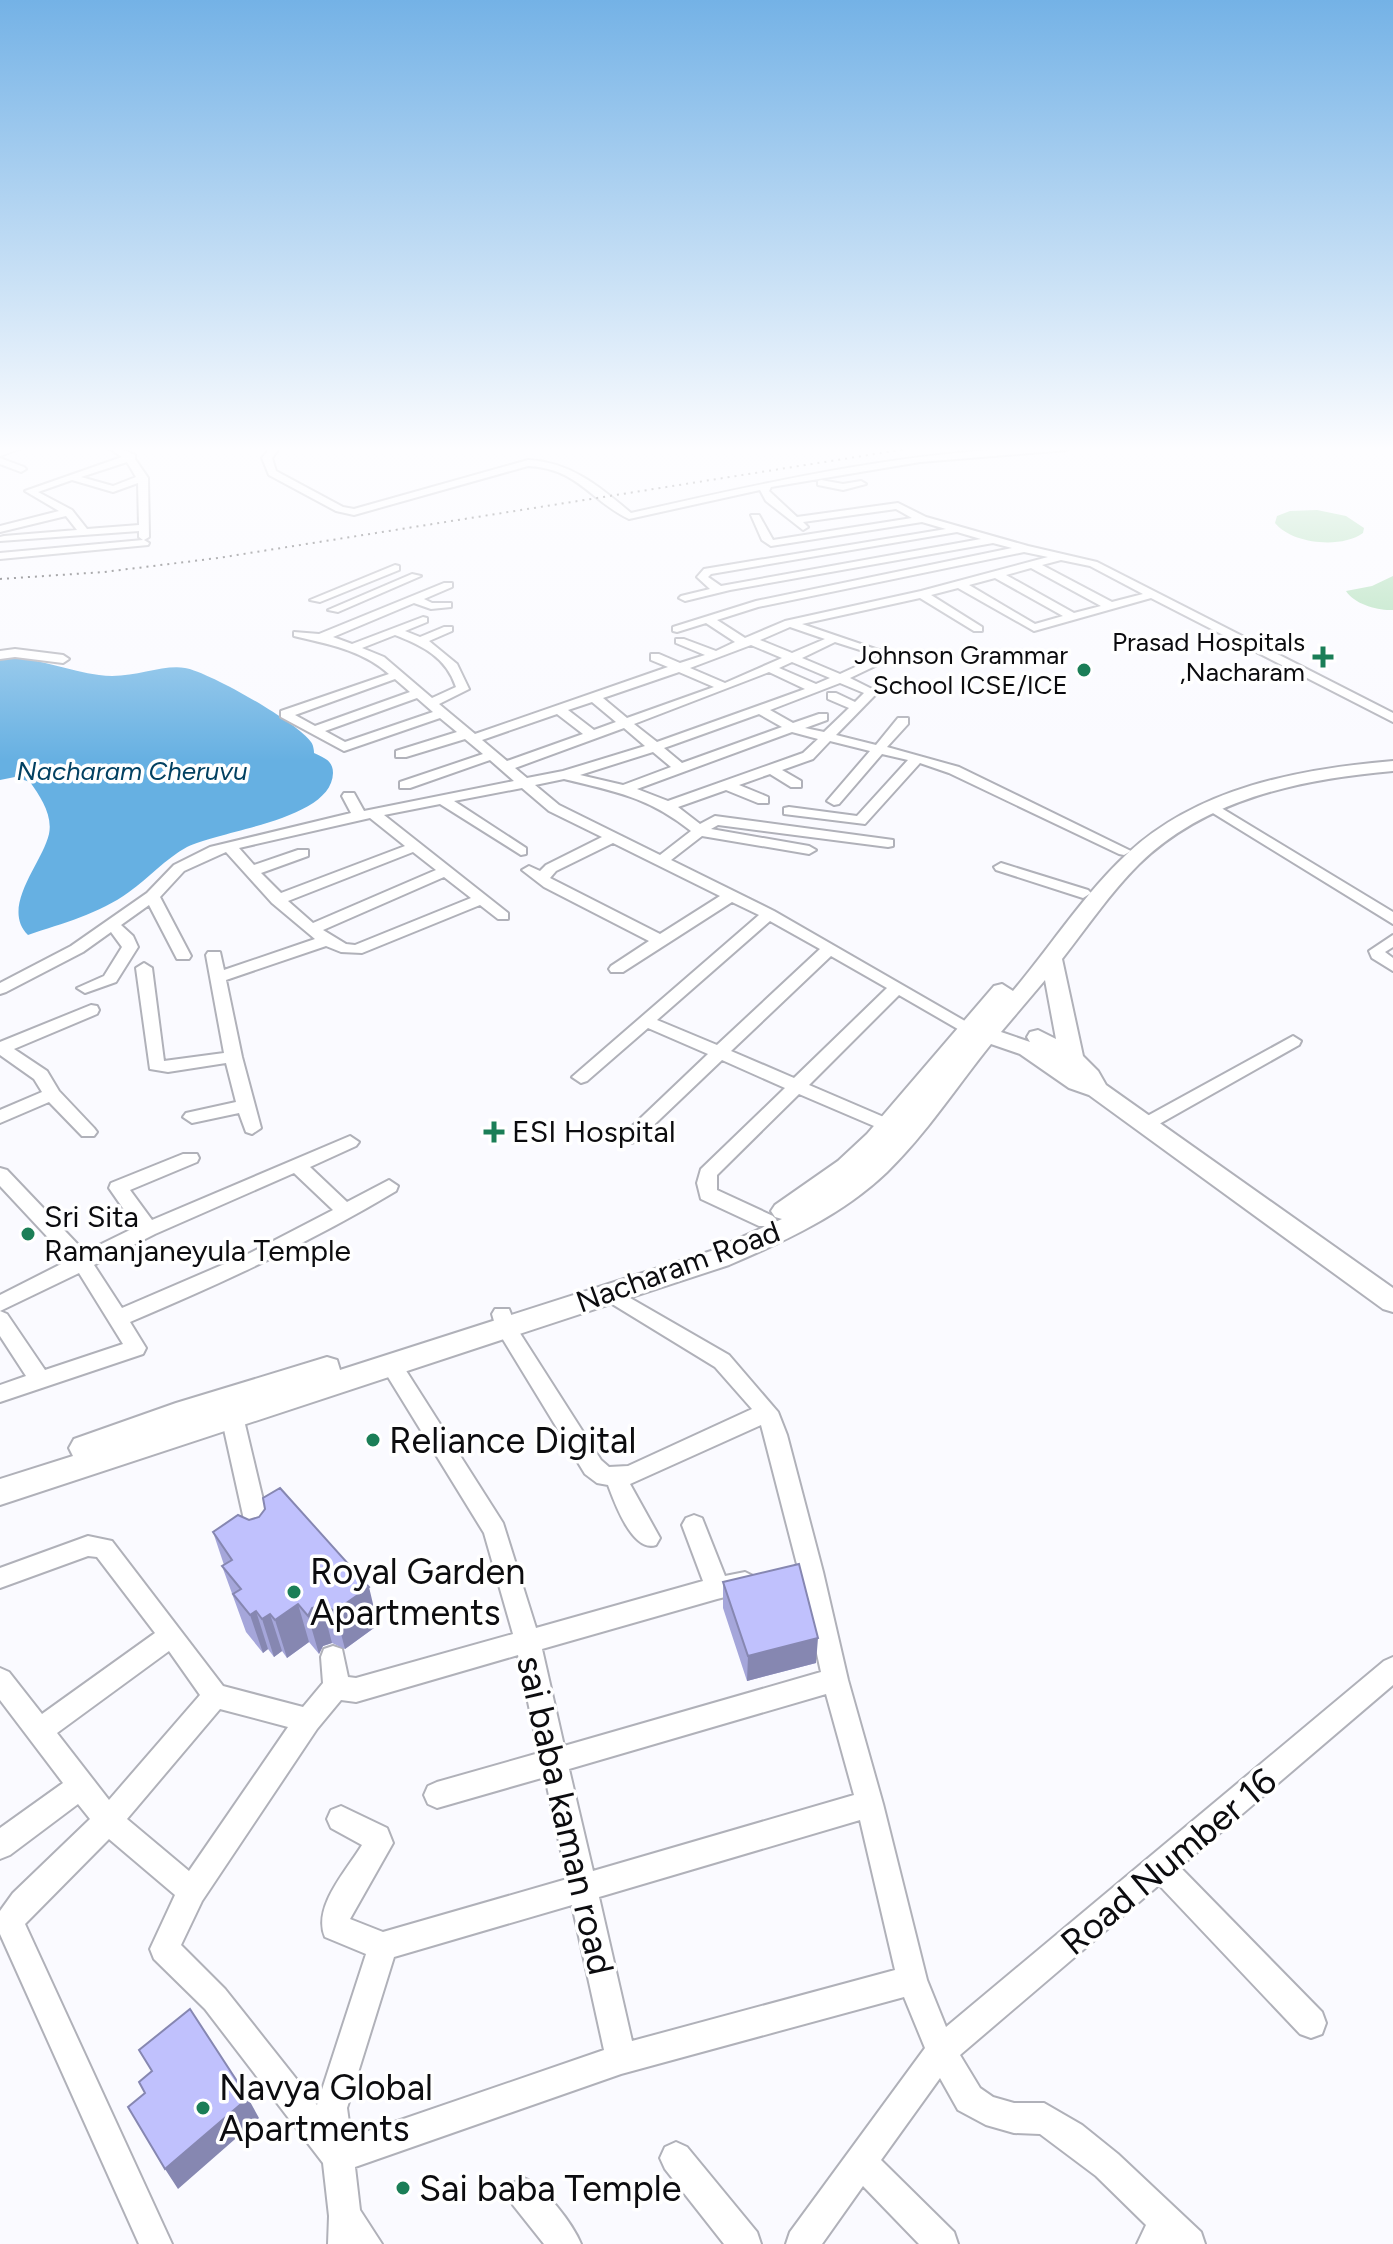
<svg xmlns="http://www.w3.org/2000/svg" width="1393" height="2244" font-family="Figtree,sans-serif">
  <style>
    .green { fill: #a3dbae }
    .water { fill: #66b0e2 }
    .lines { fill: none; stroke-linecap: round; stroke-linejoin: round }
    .minor-casing { stroke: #b0b1b9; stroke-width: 4 }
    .major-casing { stroke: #b0b1b9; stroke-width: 4 }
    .minor { fill: #fff; fill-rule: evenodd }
    .major { fill: #fff; fill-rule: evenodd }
    .rail { stroke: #2b2b2e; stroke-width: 2; stroke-dasharray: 2 5; stroke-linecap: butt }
    .wall { fill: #a5a6da }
    .shaded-wall { fill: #8687b1 }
    .building { fill: #c0c1fd; stroke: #8687b1; stroke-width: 2 }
    .poi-dot { fill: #1b7e57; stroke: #fff; stroke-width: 3 }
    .labels { text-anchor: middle; stroke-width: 7; stroke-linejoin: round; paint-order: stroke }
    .far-poi-label { font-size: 26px; fill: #0c0c0f; stroke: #fff; text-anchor: end }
    .far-water-label { font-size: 26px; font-style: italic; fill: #024162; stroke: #fff }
    .poi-label { font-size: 30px; fill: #0c0c0f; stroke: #fff; text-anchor: start }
    .street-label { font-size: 30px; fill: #0c0c0f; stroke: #fff }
    .near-poi-label { font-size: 36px; fill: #0c0c0f; stroke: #fff; text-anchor: start }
    .near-street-label { font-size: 36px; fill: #0c0c0f; stroke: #fff }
  </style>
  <rect width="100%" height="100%" fill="#fafaff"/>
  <path class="green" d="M1317,510L1346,516L1364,528L1363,533C1341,549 1292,544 1275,523L1277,516L1290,511Z
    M1393,576V610C1378,611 1354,604 1346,591L1372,586Z"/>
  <path class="water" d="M9,657C40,659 69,671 99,675C131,680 161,664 185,668C209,672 297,722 311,742C313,744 314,750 314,753C325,758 333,761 333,773C332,820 221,830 187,847C165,859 149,878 129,892C99,914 63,923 28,935C0,907 42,864 49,834C53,815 40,796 30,782L15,777L0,780V659Z"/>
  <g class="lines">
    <g class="minor-casing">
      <path id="minor" d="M107,447H118L135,455V459L148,478L149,537L144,540L149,543L148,545L0,559V553L143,540L139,537V531L0,541V537L4,536L77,530L66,516L0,532V526L59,511L25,491L122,457ZM127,462L136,477L113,486L81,477ZM72,480L113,492L138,483L139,525L87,529L72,510L38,492Z
        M271,447H280L272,458L276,471L343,507L354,509L528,460C571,462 600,487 631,513C776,480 922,447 1071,447L1067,450L920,462L771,487L769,491L797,517L898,503L926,517L1028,546L1097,562L1393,713V722L1151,598L1034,631L958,588L931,595L982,627V631H974L920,598L802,624L896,656L850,678L878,692L836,735L876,745L898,718H908V724L887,747L959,767L1131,851L1124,855L1119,854L949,773L920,763L865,824L784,814V808L789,807L857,816L908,760L882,754L839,804L834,805L827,801L870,751L830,741L813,759L782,770L801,781V787H791L770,774L739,785L768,797V803H758L726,790L678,807L700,824L715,816L893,840V846L888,847L718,825L711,829L809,846L816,850L809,854L702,836L671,860L774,911L977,1028L975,1032H963L899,995L809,1085L893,1121L896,1125L893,1129H881L799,1094L717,1175V1190L773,1216L776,1221L773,1226H759L701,1199L697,1183L701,1169L785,1088L722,1060L637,1141L631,1143L622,1137L625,1133L708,1054L648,1028L587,1081L581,1083L572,1077L759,915L732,902L623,972H611L609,969L611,966L649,941L544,887L522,870L529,866L540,871L546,865L602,837L549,811L522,788L454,801L526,848V854L521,855L440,804L384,815L508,913V919H498L480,905L362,953L341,952L326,946L226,980L242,1057L261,1128L252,1134L246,1132L239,1113L192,1123L183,1117L186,1113L236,1102L226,1063L168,1072L150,1069L136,968L144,963L152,968L164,1061L224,1053L206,955L208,952H220L224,970L315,939L272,903L226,852L184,871L160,897L191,956L189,959H177L149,905L121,925L133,936L138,947L116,982L85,993L77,988L104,976L122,947L111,932L83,952L6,992L0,994V983L71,946L147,893L174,865L210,847L351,813L342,796L344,793H354L364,811L514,781L490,760L410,788H400V782L483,754L465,739L406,757H396V751L457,732L440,718L344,751L281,717V711L389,674C362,650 328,644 294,636V632L319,634L444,583H452V587L424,599L432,603H451V607L431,609L414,603L333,637L352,644L423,617L427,618V622L405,631L420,637L444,627H452V631L429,641L457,664L469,689L439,704L475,734L668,667L651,660V654H659L680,663L705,655L676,643V639H684L716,651L735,642L706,623L677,632L673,631V627L756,601L1012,548L993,543L730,590L685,601L679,598L681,596L710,589L697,577L704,569L946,529L922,522L771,546L762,540L751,515H759L773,540L912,518L896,509L803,522L808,527L803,530L766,501L760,490L629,519C591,501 577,468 528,466L354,515L336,511L269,475L262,458ZM957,532L981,539L721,586L708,577L711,574ZM1024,552L1048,557L921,591L785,621L745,638L717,620L758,607ZM1061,560L1090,566L1143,594L1112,602L1042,565ZM1031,568L1101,606L1074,613L1006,575ZM995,578L1063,616L1035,624L969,585ZM790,627L825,639L792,653L760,640ZM395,635C423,646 446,657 456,687L432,698L384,657L362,648ZM835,642L879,656L840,674L802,658ZM751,645L782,658L725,683L690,668ZM792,662L830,678L816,684L779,668ZM679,672L714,687L627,718L603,698ZM769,672L805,689L657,742L634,724ZM395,679L410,692L315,726L295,715ZM840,683L864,693L855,702L836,693H828V699L849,708L824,732L805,728L827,720V714H819L793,723L770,710ZM417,698L433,712L345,742L325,731ZM592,702L616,722L594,730L568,710ZM557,714L583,734L507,761L482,740ZM759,714L782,727L682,763L664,748ZM624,728L645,746L563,771L527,778L515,768ZM792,732L818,739L803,753L668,801L637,789ZM653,752L671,767L623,785L580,775ZM564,779C617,792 648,797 691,831L660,855L559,805L535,785ZM370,818L405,846L281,893L261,873L308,856V850H298L254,865L239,848ZM613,843L720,896L660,934L550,878L556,871ZM413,852L436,870L313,923L288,901ZM444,877L471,898L355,945L346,944L323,930ZM770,921L820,949L717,1045L657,1020ZM831,956L887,988L794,1078L731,1051Z
        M0,458L24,467L26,469L21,472L0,464Z
        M821,480L843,484L861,481L866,484L843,490L818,485V481Z
        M395,565L399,566V570L320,602L310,600Z
        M412,574L421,576L338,612L328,610Z
        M15,649L63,655L69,659L63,663L15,657L0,659V651Z
        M1213,803L1393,912V924L1208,810V804Z
        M1001,863L1088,890L1091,893L1083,898L996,870L994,867Z
        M1393,935V947L1385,952L1393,958V971L1372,958L1369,951Z
        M91,1005L97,1006L99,1010L97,1014L14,1049L47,1071L59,1091L94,1128L97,1132L94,1136H82L49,1102L0,1123V1110L42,1092L34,1079L0,1055V1042Z
        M1293,1036L1301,1041L1299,1045L1152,1128L1146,1130L1137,1124L1140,1120Z
        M350,1136L359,1142L356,1146L310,1167L347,1202L389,1180L398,1186L396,1191C311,1242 222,1283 130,1322L146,1348L143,1354L0,1402V1385L26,1376L0,1336V1295L69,1260L0,1186V1168L7,1170L85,1252L136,1227L109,1188L111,1183L183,1154H197L199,1158L197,1162L130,1190L152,1220ZM294,1173L333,1210L250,1253L122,1308L94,1265L155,1234ZM79,1273L123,1344L45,1370L7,1314L0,1311Z
        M611,1287L729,1355L778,1412L787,1435L823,1572L848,1680L883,1804L927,1980L946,2027L1384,1661L1393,1657V1685L1180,1867L1322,2012L1326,2023L1322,2034L1311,2038L1300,2034L1159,1885L960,2055L980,2088L993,2097L1014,2103H1044L1082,2125L1118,2154L1201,2232L1205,2244H1137L1146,2225L1096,2176L1040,2134L1014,2133L986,2125L958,2110L940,2078L881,2160L954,2232L958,2244H919L863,2186L822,2244H786L790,2232L925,2048L904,1997L621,2074L355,2167L360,2210L382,2244H328L329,2216L323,2163L205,2009L154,1959L150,1949L175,1895L109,1839L25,1924L172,2244H139L0,1934V1911L13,1893L90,1819L78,1804L10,1855L0,1859V1828L63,1783L0,1700V1668L9,1672L42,1714L155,1633L97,1557L88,1556L0,1588V1568L88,1536L112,1541L223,1686L303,1707L323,1683L321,1657L324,1649L333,1646L342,1649L348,1677L356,1678L513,1634L484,1533L380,1364L384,1358L391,1356L398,1358L503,1523L536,1628L703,1581L682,1525L686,1518L694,1515L702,1518L725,1576L745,1572L753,1576L757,1583L753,1590L717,1599L542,1649L564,1746L821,1672L799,1572L761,1425L630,1484L660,1538L656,1545C633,1553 615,1504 608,1485L597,1483L585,1474L496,1328L492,1314L495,1309H509L516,1327L601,1460L609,1467L628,1466L752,1409L715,1367L604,1299L601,1294L604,1289ZM169,1651L200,1695L109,1800L57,1733ZM518,1655L539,1753L437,1782L428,1786L424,1795L428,1804L437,1808L545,1777L567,1879L383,1932L350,1919L393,1843L387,1828L341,1806L331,1810L327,1819L331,1828L362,1845C347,1870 312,1907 325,1937L366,1954L317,2105L225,1989L181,1945L202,1901L317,1729L341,1700L356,1702ZM826,1694L854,1795L593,1871L569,1769ZM220,1709L288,1727L189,1871L127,1819ZM860,1820L895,1970L632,2041L599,1897ZM572,1905L604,2050L351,2137L347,2108L394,1957Z
        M232,1407L240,1410L243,1416L273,1542L269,1549L261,1552L253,1549L249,1542L221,1416L224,1410Z
        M676,2142L687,2147L757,2232L761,2244H724L665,2169L660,2158L665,2147Z
        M524,2178C544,2186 573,2224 581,2244H544L513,2205L508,2194L513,2183Z"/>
    </g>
    <g class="major-casing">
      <path id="major" d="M6,447H24L0,456V448Z
        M1393,761V771C1302,779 1207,798 1139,864C1110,893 1087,927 1062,959L1083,1056L1098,1071L1106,1085L1393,1288V1312L1383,1309L1089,1095L1069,1088L1020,1054L991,1044C957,1086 926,1134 887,1172C842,1215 785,1241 729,1265L0,1505V1479L73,1456L69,1448L74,1439L176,1403L327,1357L337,1360L340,1370L711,1251L782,1219L775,1217L771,1211L775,1205L838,1161L867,1134L994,986L1002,984L1013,991C1051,946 1084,894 1127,854C1198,788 1298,769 1393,761ZM1045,980L1056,1039L1038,1030L1030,1032L1027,1037L1030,1042L1001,1032Z"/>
    </g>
    <use href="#minor" class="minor"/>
    <use href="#major" class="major"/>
    <path class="rail" d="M0,579L104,572L218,558L919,447"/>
  </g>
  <path class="wall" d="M213,1532L378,1625L345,1649L332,1643L323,1646L319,1654L309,1642L287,1658L282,1651L274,1657L268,1649L263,1653L246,1632L222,1566L224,1565Z
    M723,1582L816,1663L747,1681L723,1608Z"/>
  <path class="shaded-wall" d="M369,1587L378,1625L345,1649L335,1611Z
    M298,1604L309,1642L287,1658L275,1620Z
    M322,1605L332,1643L323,1646L319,1654L308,1616L312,1608Z
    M256,1611L268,1649L263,1653L250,1615Z
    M270,1614L282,1651L274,1657L262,1619Z
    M818,1638L816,1663L747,1681L748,1656Z
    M248,2098L259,2118L178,2189L165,2169Z"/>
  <path class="building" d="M280,1488L369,1587L335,1611L322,1605L312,1608L308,1616L298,1604L275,1620L270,1614L262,1619L256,1611L250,1615L233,1594L241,1589L222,1566L232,1560L213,1532L238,1515L249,1520L259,1517L265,1509L263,1498Z
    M799,1564L818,1638L748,1656L723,1582Z
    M190,2009L248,2098L165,2169L128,2107L145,2093L139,2082L152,2071L139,2050Z"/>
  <linearGradient id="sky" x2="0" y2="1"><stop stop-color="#74b2e6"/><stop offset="0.59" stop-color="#fdfdff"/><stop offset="1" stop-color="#fdfdff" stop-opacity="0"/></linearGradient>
  <rect width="1393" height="761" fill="url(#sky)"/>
  <g class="poi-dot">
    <path d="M1319 645h8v8h8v8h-8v8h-8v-8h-8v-8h8z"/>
    <circle cx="1084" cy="670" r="8"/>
    <path d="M490 1120h8v8h8v8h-8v8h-8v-8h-8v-8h8z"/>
    <circle cx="28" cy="1234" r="8"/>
    <circle cx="373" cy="1440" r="8"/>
    <circle cx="294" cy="1592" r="8"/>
    <circle cx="203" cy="2108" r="8"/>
    <circle cx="403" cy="2188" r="8"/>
  </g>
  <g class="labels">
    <g class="far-poi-label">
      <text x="1305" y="651">Prasad Hospitals<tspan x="1305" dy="30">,Nacharam</tspan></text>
      <text x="1068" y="664">Johnson Grammar<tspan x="1068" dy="30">School ICSE/ICE</tspan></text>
    </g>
    <g class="far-water-label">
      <text x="132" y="780">Nacharam Cheruvu</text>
    </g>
    <g class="poi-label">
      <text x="512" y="1142">ESI Hospital</text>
      <text x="44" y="1227">Sri Sita<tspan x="44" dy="34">Ramanjaneyula Temple</tspan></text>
    </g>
    <g class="street-label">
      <text transform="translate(678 1267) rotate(-20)" y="10">Nacharam Road</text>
    </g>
    <g class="near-poi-label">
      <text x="389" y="1453">Reliance Digital</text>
      <text x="310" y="1584">Royal Garden<tspan x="310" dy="41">Apartments</tspan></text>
      <text x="219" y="2100">Navya Global<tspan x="219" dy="41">Apartments</tspan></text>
      <text x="419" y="2201">Sai baba Temple</text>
    </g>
    <g class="near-street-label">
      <text transform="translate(566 1815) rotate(77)" y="13">sai baba kaman road</text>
      <text transform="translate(1168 1861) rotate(-40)" y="13">Road Number 16</text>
    </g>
  </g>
</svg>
